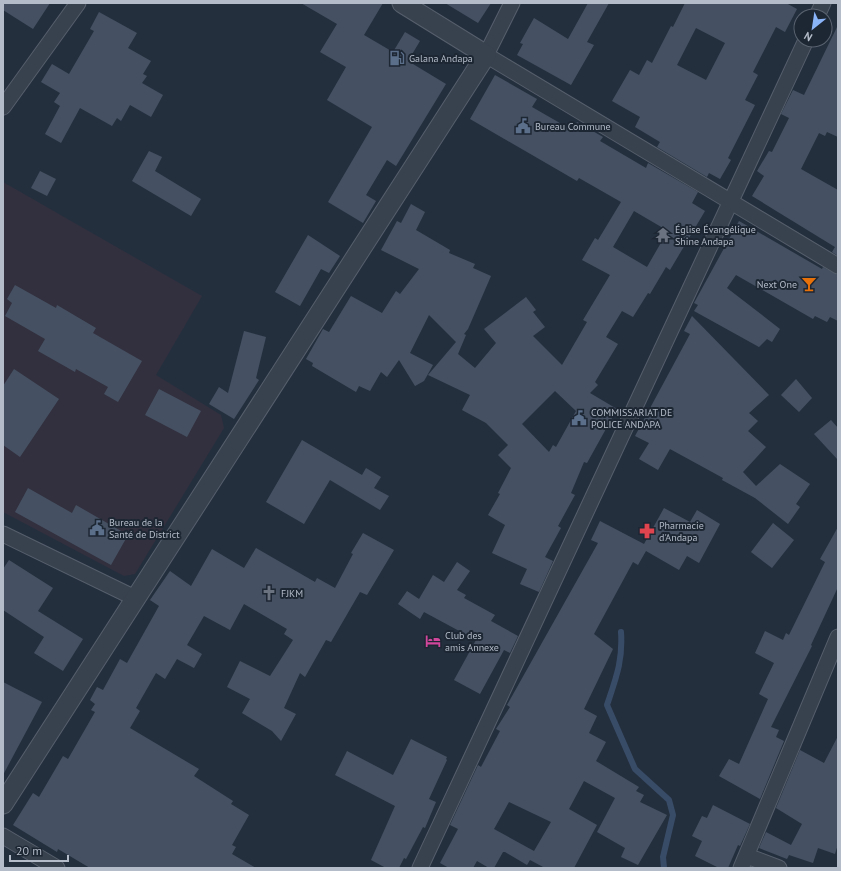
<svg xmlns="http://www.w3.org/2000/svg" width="841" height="871" font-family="'PT Sans',sans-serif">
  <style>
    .medical { fill: #32303f }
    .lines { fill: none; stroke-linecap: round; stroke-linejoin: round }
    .stream { stroke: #394c67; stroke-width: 6 }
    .building { fill: #455162; fill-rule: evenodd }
    .minor-casing { stroke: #565f6c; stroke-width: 17 }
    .tertiary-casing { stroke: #565f6c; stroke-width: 21 }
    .minor { stroke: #38414e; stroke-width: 15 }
    .tertiary { stroke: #38414e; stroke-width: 19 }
    .labels { text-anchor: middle; stroke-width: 4; stroke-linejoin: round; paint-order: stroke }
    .poi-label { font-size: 10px; fill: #b4bcc9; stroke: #1d2633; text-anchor: start }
  </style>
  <rect width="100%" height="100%" fill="#242f3e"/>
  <path class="medical" d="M3,182L202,296L156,375L221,415L224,428L135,574L124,576L3,512Z"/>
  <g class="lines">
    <path class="stream" d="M621,632C623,661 616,678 607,705L635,769L669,800L673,815L663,857L664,868"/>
  </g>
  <path class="building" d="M3,3H50L33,29L3,10Z
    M301,3H383L364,35L393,52L405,32L420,41L408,61L446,84L396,166L387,160L366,195L376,201L363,223L328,202L372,127L327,100L346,67L320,52L337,24Z
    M445,3H491L478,23Z
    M588,3H609L587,42L594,45L571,85L517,55L523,44L520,43L534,18L568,39Z
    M685,3H786L797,9L785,32L776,27L753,72L758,75L745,100L755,105L728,158L731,160L720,179L709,173L707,177L657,147L660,142L635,127L640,117L612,101L630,70L639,75L647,60L652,63L671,26L673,27ZM696,28L725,43L706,80L677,65Z
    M99,12L137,33L128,48L151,61L143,74L147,76L142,83L163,95L151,117L130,105L121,121L117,118L112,126L80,108L61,143L45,134L60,106L54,102L60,93L41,82L52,64L69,74L94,31L90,29Z
    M838,25V137L827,132L825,136L819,133L801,169L838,190V256L832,252L835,247L752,196L764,176L757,171L769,151L772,152L789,118L781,114L793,90L804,95Z
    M495,75L537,99L532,107L572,130L577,122L603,137L600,141L646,168L648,163L698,192L692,203L705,211L670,270L666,267L650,294L648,293L633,317L622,311L606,337L618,344L595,382L598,385L590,393L617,409L587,463L584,462L571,493L575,495L558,526L561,528L545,557L553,561L539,592L520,584L527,569L492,553L505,525L488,515L500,494L498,493L511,468L498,455L508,445L486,423L462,410L470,395L428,375L456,342L429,315L410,353L433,365L424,381L415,386L399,360L387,377L381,372L370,391L359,386L356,392L312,366L313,363L306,359L323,329L329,332L351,296L382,313L396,291L400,294L419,269L381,250L397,221L401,223L411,204L425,212L416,230L450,250L449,253L475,264L473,268L491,276L468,329L464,334L466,335L458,354L475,368L496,343L484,329L526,297L536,310L533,312L545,327L533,336L562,365L587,322L583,320L610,275L582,260L595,238L598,240L621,202L579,178L577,181L470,119ZM634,211L663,228L661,231L666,234L647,267L613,247ZM555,391L576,411L556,447L553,445L549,452L522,424Z
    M149,151L162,157L155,171L201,199L191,216L132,181Z
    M40,171L56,179L47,196L31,188Z
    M739,221L822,269L823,267L838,275V321L830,317L827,322L815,316L813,319L736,275L727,288L780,329L772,342L767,339L759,347L694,311L698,305L694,303Z
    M308,235L340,256L329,273L321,269L300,306L275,292Z
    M15,285L56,308L57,305L96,328L93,333L142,361L118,402L104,394L108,387L76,369L75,372L38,351L45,339L5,316L12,303L7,299Z
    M692,316L769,395L749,413L758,421L748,431L766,447L743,472L756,486L780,464L810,484L796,504L800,507L788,524L755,498L722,480L723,478L670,449L658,470L639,459L649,443L635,436L690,334L684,331Z
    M244,331L266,337L256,378L259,380L234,419L209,404L219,387L228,393Z
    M14,369L59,399L20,457L3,445V386Z
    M796,379L812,398L799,412L781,395Z
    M159,389L201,411L187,437L145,415Z
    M831,420L838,428V460L814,434Z
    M302,440L362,475L366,468L381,477L374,488L389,496L380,510L330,480L304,524L266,502Z
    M28,488L72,513L76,505L128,535L111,565L15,512Z
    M664,508L690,522L697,510L720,524L699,563L687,556L679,570L646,551L638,565L633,562L594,634L613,649L584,709L597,716L589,733L606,742L596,761L639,787L636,791L644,795L640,802L667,815L638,865L621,857L625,848L597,832L615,798L584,781L569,809L597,825L574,868H545L530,860L527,865L505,852H503L494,868H489L477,861L473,868H449L440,863L458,829L450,825L478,765L481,767L500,731L496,729L510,707L507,705L598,543L591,540L600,521L644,544ZM509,802L551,822L534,851L494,829Z
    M773,523L794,540L772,568L751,552Z
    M838,527V587L811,645L812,646L771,727L779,730L776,737L784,741L760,799L719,776L729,759L739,764L768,699L759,694L774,663L755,653L765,631L783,640L786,633L789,635L825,562L820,559Z
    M363,533L394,550L367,595L360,592L331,642L326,640L305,677L300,673L284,708L296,714L281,741L272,731L242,713L250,699L227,687L240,661L270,676L293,640L284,634L287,629L244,604L230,630L204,616L187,645L202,654L194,668L177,659L165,679L156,673L136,708L140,711L130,728L199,769L194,776L233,801L231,804L249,815L232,845L236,847L232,854L256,868H90L58,849L57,852L13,825L33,793L39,797L63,756L68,759L95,712L91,710L95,704L90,700L97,687L103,690L120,659L127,663L159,606L150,600L170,571L191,586L212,549L244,568L256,548L315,582L317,578L335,588L353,554L351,553Z
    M9,560L53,588L38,611L83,639L63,671L34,653L44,637L3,610V569Z
    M457,562L470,571L457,590L466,595L464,598L495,615L491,621L518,636L510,653L504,650L480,694L454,680L476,640L424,612L420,619L398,604L407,591L419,599L433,575L444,582Z
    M3,682L42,702L3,775Z
    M838,736V844L835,854L818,848L813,863L789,855L787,859L759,848L766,832L791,845L802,824L776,808L800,750L824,763Z
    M411,739L447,757L446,759L447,760L429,799L436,802L425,828L423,827L406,859L404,858L399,868H386L371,860L395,806L335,775L347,751L393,775Z
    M713,805L750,824L740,846L738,845L728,868H719L695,856L702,841L692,836L702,816L707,818Z"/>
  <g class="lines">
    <g class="minor-casing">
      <path id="minor" d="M512,3L486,55L838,266
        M817,16L823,3
        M3,107L78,3
        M3,534L137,599
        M3,836L57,868
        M747,856L779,868
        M420,868L806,40
        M741,868L838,637"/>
    </g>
    <g class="tertiary-casing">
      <path id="tertiary" d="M3,804L486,55L402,3"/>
    </g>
    <use href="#minor" class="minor"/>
    <use href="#tertiary" class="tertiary"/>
  </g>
  <defs>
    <g id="fuel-bare" transform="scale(1.2)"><path d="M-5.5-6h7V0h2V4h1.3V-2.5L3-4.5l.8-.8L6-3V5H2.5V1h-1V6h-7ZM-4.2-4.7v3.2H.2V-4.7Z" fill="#5c6f8a" stroke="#1d2633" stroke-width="2.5" paint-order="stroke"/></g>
    <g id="civic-bare" transform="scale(1.2)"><path d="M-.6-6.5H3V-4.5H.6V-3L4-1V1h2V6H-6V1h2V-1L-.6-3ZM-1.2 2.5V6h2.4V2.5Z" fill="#5c6f8a" stroke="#1d2633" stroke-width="2.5" paint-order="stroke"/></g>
    <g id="temple-bare" transform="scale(1.2)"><path d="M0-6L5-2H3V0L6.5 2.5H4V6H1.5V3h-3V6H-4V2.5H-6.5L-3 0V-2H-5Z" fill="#6b7280" stroke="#1d2633" stroke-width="2.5" paint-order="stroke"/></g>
    <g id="bar-bare" transform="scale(1.2)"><path d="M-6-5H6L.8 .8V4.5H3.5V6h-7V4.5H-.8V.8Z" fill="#e8710a" stroke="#1d2633" stroke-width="2.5" paint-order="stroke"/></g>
    <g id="pharmacy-bare" transform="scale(1.2)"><path d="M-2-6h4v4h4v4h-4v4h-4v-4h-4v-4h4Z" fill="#e0444e" stroke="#1d2633" stroke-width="2.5" paint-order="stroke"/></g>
    <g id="church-bare" transform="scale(1.2)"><path d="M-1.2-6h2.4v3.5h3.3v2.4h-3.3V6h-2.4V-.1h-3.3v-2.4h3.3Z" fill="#6b7280" stroke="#1d2633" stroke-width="2.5" paint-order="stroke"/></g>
    <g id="hotel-bare" transform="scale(1.2)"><path d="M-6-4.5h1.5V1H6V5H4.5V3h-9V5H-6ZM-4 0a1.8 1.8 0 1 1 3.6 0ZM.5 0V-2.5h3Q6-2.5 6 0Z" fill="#d1479c" stroke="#1d2633" stroke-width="2.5" paint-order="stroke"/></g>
  </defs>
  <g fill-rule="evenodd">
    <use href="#fuel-bare" x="397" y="58"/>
    <use href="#civic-bare" x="523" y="126"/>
    <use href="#temple-bare" x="663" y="235"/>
    <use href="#bar-bare" x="809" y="284"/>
    <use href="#civic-bare" x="579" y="418"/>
    <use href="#civic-bare" x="97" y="528"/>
    <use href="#pharmacy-bare" x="647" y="531"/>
    <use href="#church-bare" x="269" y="593"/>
    <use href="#hotel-bare" x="433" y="641"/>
  </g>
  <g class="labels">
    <g class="poi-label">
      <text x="409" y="62">Galana Andapa</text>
      <text x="535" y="130">Bureau Commune</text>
      <text x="675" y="233">Église Évangélique<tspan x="675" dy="12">Shine Andapa</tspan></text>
      <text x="797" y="288" text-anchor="end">Next One</text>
      <text x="591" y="416">COMMISSARIAT DE<tspan x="591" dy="12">POLICE ANDAPA</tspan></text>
      <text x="109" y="526">Bureau de la<tspan x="109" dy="12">Santé de District</tspan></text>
      <text x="659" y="529">Pharmacie<tspan x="659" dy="12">d'Andapa</tspan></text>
      <text x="281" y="597">FJKM</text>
      <text x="445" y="639">Club des<tspan x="445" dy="12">amis Annexe</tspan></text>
    </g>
  </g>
  <rect width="841" height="871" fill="none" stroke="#b4bcc9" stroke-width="8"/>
  <g transform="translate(813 28) rotate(210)"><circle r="19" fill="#1d2633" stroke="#59626f"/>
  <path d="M0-3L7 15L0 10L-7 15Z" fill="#8ab4f8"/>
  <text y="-6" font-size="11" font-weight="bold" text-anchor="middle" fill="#b4bcc9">N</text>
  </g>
  <path d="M10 855v6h58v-6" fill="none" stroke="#b4bcc9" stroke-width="2"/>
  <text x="16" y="855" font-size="12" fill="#b4bcc9" stroke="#1d2633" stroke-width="3" paint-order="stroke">20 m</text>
</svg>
